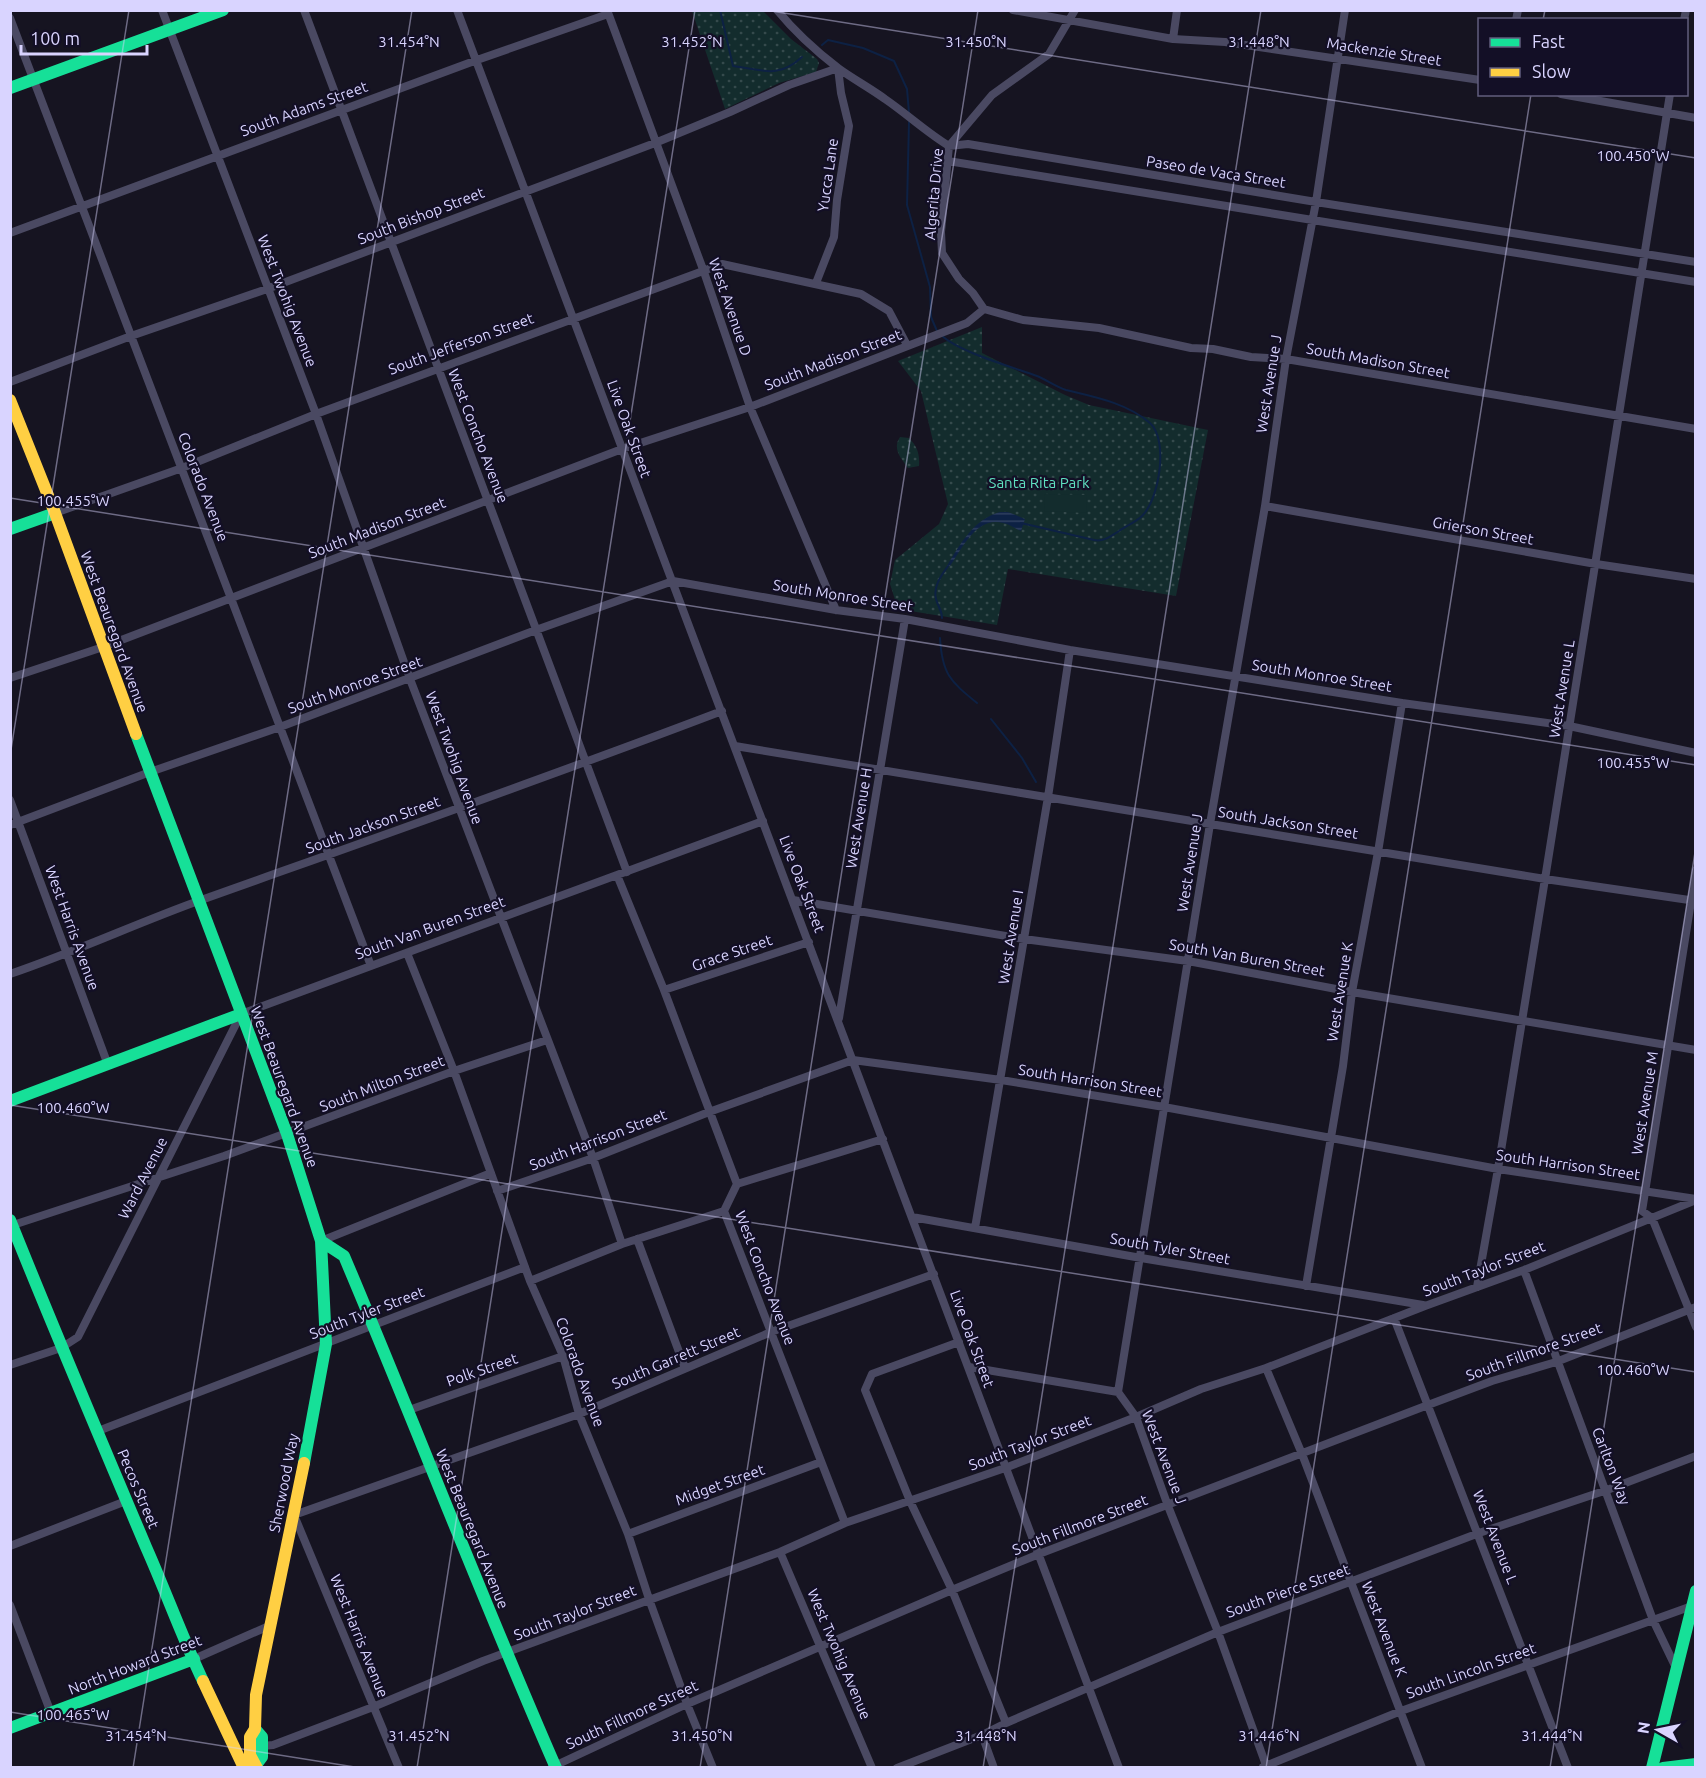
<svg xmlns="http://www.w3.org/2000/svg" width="1706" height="1778" font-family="Ubuntu,sans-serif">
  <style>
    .park { fill: url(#park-dots) }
    .pitch { fill: #132c2d }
    .water { fill: url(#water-rules) }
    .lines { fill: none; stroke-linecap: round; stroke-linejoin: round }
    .stream { stroke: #0d2144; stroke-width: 2 }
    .street { stroke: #4a4962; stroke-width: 8 }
    .fast { stroke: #16e098; stroke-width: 12 }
    .slow { stroke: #ffcf43; stroke-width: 12 }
    .ticks { fill: none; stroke: #d9d4ff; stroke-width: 1.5; stroke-opacity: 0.45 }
    .labels { text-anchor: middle; stroke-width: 4.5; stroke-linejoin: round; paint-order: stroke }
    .street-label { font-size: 15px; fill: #d9d4ff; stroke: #130f26 }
    .park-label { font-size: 15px; fill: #5fe0c0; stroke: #130f26 }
    .ticks-label { font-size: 15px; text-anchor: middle; fill: #d9d4ff; stroke: #130f26; stroke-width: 4.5; stroke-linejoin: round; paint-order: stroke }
  </style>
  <defs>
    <pattern id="park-dots" width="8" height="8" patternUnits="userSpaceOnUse" patternTransform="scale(1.5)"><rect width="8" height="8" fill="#132c2d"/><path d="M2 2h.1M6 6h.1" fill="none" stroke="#354a4c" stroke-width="1.8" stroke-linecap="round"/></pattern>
    <pattern id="water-rules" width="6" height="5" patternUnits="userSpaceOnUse" patternTransform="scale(1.5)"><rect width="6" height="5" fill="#0d2144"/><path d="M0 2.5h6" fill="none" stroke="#304060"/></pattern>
  </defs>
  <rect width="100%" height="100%" fill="#161421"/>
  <path class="park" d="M692,11H763L791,39L817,59L819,63L816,72L779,83L725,109Z
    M982,327V353L1065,395L1089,405L1208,430L1176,596L1008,569L997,625L898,609L890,584L895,560L939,524L948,504L921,391L898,361Z
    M900,437L909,438C917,446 920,454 919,466L908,468C901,458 892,449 900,437Z"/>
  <path class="pitch" d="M1045,494L1087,495L1086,513L1044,511Z"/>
  <path class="water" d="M1000,512H1008L1025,519L1021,531C1015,529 1010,524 1003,523C976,516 962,549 950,566H947C960,544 974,519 1000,512Z"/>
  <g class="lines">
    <path class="stream" d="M720,10L733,66C763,70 778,79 802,57
      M822,45L828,40L863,48L894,61L907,89L909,113
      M909,122L907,205L930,287L931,317L937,331
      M941,335C959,352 1012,367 1037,376C1047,380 1056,387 1066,390C1095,397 1127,403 1150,423C1169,440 1159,500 1142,516C1136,522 1126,526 1119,531C1111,536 1104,542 1094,540L1021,523
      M942,618C942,610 938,607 936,599C933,586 941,576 948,566
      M940,638C942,674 950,681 977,703
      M991,719L1022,758L1036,782"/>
    <path class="street" d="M162,10L316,414L410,679L593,1158L622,1244
      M304,10L627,872
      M457,10L1119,1768
      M607,10L704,272L750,407L836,610
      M777,10C795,32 816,51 838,68C853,79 870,88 885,99C907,114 926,132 949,146L968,144L1316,202L1696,262
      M1013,10L1173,39L1225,42L1480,80
      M10,18L371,966
      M1516,20L1518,10
      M1684,20L1686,10
      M1173,39L1177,10
      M1561,94L1696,118
      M948,161L1696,282
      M10,233L477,60L608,14
      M984,309L973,293L959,279L942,253L941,232L949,146L992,95L1049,54L1075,10
      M10,382L131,336L267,289L655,143L730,112L789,85L838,68L841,93L849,126L837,200L834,237L816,283
      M1265,506L1596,564L1696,579
      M55,513L182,468L316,414L722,264L861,294L889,311L907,345
      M10,678L103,647L622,449L750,407L967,323L984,309L1023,320L1099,328L1191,348L1213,349L1251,357L1286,359L1696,429
      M735,746L1545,879L1696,901
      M10,800L108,1065
      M10,825L150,772L280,727L536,630L673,581L836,610L905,619L1070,650L1402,703L1569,726L1696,753
      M1696,870L1642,1211L1652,1218L1696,1327
      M617,875L664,990L737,1184L724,1211L845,1523
      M793,900L1024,939L1188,961L1352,992L1696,1050
      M407,953L454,1071L530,1281L563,1356L579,1414L628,1534L649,1599L687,1704L713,1768
      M10,974C75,952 137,923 201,900C375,838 549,777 722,711
      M664,990L809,942
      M839,1018L905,619
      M737,1184L883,1139
      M497,1191L593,1158L709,1112L853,1060L1001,1080L1164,1107L1498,1169L1696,1199
      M912,1217L1141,1258L1423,1305
      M10,1226L224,1156L454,1071L547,1040
      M975,1228L1048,797L1070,650
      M637,1239L685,1368
      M321,1241L491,1173
      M1524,1270L1653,1620L1677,1670
      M530,1281L622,1244L724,1211
      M1306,1286L1343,1066L1352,992L1378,852L1402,703
      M1477,1287L1498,1169L1545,879L1670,94
      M1394,1318L1568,1768
      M959,1342L872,1374L865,1390L910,1501L952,1590L1006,1723
      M10,1365L61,1348L78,1337L241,1014L763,821
      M969,1367L1118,1392
      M1266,1368L1302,1454L1422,1768
      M409,1410L563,1356
      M98,1431L525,1267
      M628,1534L821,1462
      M10,1546L126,1501
      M780,1552L872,1768
      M10,1605L51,1713
      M194,1659L269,1626
      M982,1735L994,1768
      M262,1746L273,1745L373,1707L483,1661L780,1552L845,1523L1005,1468L1136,1417L1201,1389L1266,1368L1425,1306L1524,1270L1696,1200
      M552,1767L687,1704L952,1590L1039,1554L1428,1405L1492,1381L1556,1362L1696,1307
      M1263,1767L1401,1711L1692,1606
      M399,1768L294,1515L579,1414L771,1332L934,1274
      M897,1768L982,1735L1006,1723L1218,1632L1479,1533L1607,1490L1696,1456
      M1267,1768L1218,1632L1168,1506L1136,1417L1118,1392L1210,824L1265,506L1286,359L1316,202L1345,10"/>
    <path class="fast" d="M10,88L223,10
      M10,529L55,513
      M136,734L287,1134L321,1241L326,1344L304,1463
      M10,1101L241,1014
      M10,1220C54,1330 100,1438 146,1547C166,1592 182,1637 203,1681
      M321,1241L344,1256C416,1426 482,1599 556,1768
      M10,1728L194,1659
      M255,1729L262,1737V1757L256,1765
      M1652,1768L1696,1591
      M1663,1768L1696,1764"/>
    <path class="slow" d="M10,400L55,513L136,734
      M203,1681L244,1768
      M257,1768L250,1755V1737L255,1729L256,1695L304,1463"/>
  </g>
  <path class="ticks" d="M765,10L1696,158M1543,20L1545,10M10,498L1696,765M10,756L129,10M10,1105L1696,1372M10,1712L361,1768M133,1768L412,10M417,1768L695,10M700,1768L978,10M983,1768L1261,10M1266,1768L1531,94M1550,1768L1696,846"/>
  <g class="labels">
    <g class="street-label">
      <text transform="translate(1384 52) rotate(9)" y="5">Mackenzie Street</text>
      <text transform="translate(304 109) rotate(-20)" y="5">South Adams Street</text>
      <text transform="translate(1216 172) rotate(9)" y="5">Paseo de Vaca Street</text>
      <text transform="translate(828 175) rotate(-82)" y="5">Yucca Lane</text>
      <text transform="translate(934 194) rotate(-85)" y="5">Algerita Drive</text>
      <text transform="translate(421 216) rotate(-21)" y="5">South Bishop Street</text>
      <text transform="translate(287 301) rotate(69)" y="5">West Twohig Avenue</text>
      <text transform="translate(730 307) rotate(71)" y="5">West Avenue D</text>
      <text transform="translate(461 344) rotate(-20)" y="5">South Jefferson Street</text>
      <text transform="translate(833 360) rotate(-21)" y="5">South Madison Street</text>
      <text transform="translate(1378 361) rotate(10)" y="5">South Madison Street</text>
      <text transform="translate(1269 384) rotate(-81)" y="5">West Avenue J</text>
      <text transform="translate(629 429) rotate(70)" y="5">Live Oak Street</text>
      <text transform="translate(478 436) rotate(69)" y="5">West Concho Avenue</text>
      <text transform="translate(203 487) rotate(69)" y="5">Colorado Avenue</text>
      <text transform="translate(377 528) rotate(-21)" y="5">South Madison Street</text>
      <text transform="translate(1483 531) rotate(10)" y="5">Grierson Street</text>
      <text transform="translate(843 596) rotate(9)" y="5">South Monroe Street</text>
      <text transform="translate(114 632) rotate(70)" y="5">West Beauregard Avenue</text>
      <text transform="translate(1322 676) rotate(9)" y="5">South Monroe Street</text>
      <text transform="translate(355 685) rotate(-20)" y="5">South Monroe Street</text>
      <text transform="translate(1562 689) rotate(-81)" y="5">West Avenue L</text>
      <text transform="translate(454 758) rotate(70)" y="5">West Twohig Avenue</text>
      <text transform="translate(859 818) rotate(-81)" y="5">West Avenue H</text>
      <text transform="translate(1288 823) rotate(9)" y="5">South Jackson Street</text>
      <text transform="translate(373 825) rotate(-20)" y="5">South Jackson Street</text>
      <text transform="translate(1190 863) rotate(-81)" y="5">West Avenue J</text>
      <text transform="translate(802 884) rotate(69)" y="5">Live Oak Street</text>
      <text transform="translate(72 928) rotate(70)" y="5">West Harris Avenue</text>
      <text transform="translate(430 928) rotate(-20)" y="5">South Van Buren Street</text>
      <text transform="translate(1011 937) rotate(-81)" y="5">West Avenue I</text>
      <text transform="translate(732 953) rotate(-19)" y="5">Grace Street</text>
      <text transform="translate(1247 958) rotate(10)" y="5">South Van Buren Street</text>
      <text transform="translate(1340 992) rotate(-81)" y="5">West Avenue K</text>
      <text transform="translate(1090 1081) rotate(9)" y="5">South Harrison Street</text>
      <text transform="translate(382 1084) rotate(-21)" y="5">South Milton Street</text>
      <text transform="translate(284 1087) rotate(70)" y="5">West Beauregard Avenue</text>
      <text transform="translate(1645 1103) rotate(-81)" y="5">West Avenue M</text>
      <text transform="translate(598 1140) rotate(-21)" y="5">South Harrison Street</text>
      <text transform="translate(1568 1165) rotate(8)" y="5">South Harrison Street</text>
      <text transform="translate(143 1178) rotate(-63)" y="5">Ward Avenue</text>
      <text transform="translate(1170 1249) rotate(10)" y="5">South Tyler Street</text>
      <text transform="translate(1484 1269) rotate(-21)" y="5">South Taylor Street</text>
      <text transform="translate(765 1278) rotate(69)" y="5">West Concho Avenue</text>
      <text transform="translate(367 1313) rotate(-21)" y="5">South Tyler Street</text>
      <text transform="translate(972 1339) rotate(70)" y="5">Live Oak Street</text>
      <text transform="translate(1534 1352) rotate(-20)" y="5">South Fillmore Street</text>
      <text transform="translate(676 1358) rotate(-23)" y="5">South Garrett Street</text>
      <text transform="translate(482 1370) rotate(-19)" y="5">Polk Street</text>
      <text transform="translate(580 1372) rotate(70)" y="5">Colorado Avenue</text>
      <text transform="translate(1030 1443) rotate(-21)" y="5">South Taylor Street</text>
      <text transform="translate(1164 1457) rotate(69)" y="5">West Avenue J</text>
      <text transform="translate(1611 1466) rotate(69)" y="5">Carlton Way</text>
      <text transform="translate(284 1483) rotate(-79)" y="5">Sherwood Way</text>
      <text transform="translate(720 1485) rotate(-20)" y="5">Midget Street</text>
      <text transform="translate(138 1489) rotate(67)" y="5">Pecos Street</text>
      <text transform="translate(1080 1525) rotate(-21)" y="5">South Fillmore Street</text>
      <text transform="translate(472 1529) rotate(68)" y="5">West Beauregard Avenue</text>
      <text transform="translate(1495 1537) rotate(69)" y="5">West Avenue L</text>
      <text transform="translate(1288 1591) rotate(-20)" y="5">South Pierce Street</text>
      <text transform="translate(575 1613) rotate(-21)" y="5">South Taylor Street</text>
      <text transform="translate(1384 1629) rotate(69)" y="5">West Avenue K</text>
      <text transform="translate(359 1636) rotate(68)" y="5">West Harris Avenue</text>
      <text transform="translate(839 1654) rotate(67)" y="5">West Twohig Avenue</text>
      <text transform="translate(135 1665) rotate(-21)" y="5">North Howard Street</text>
      <text transform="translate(1471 1671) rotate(-20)" y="5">South Lincoln Street</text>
      <text transform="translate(632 1715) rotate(-25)" y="5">South Fillmore Street</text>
    </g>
    <g class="park-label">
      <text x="1039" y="488">Santa Rita Park</text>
    </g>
  </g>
  <g class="ticks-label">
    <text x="409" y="47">31.454°N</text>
    <text x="692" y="47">31.452°N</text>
    <text x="976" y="47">31.450°N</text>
    <text x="1259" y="47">31.448°N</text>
    <text x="1633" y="161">100.450°W</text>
    <text x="73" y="506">100.455°W</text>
    <text x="1633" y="768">100.455°W</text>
    <text x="73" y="1113">100.460°W</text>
    <text x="1633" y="1375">100.460°W</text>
    <text x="73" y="1720">100.465°W</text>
    <text x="136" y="1741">31.454°N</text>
    <text x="419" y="1741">31.452°N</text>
    <text x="702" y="1741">31.450°N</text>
    <text x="986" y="1741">31.448°N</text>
    <text x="1269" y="1741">31.446°N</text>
    <text x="1552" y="1741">31.444°N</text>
  </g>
  <rect width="1706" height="1778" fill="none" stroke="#d9d4ff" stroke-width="24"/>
  <rect x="1478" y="18" width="210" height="78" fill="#130f26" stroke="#625e7d" stroke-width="1.5"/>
  <rect x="1490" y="38" width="30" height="9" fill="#16e098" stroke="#625e7d" stroke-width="1.5"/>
  <text x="1532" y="48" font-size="18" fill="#d9d4ff">Fast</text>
  <rect x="1490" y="68" width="30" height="9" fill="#ffcf43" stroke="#625e7d" stroke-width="1.5"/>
  <text x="1532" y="78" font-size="18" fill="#d9d4ff">Slow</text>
  <g transform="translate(1658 1730) rotate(279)" stroke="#130f26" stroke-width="4.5" paint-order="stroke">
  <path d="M0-4.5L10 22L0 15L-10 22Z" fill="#d9d4ff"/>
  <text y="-9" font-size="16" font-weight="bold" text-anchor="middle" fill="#d9d4ff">N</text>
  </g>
  <path d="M21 45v9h126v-9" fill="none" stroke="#d9d4ff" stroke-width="3"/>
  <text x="30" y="45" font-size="18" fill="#d9d4ff" stroke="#130f26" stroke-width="4.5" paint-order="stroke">100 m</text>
</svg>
